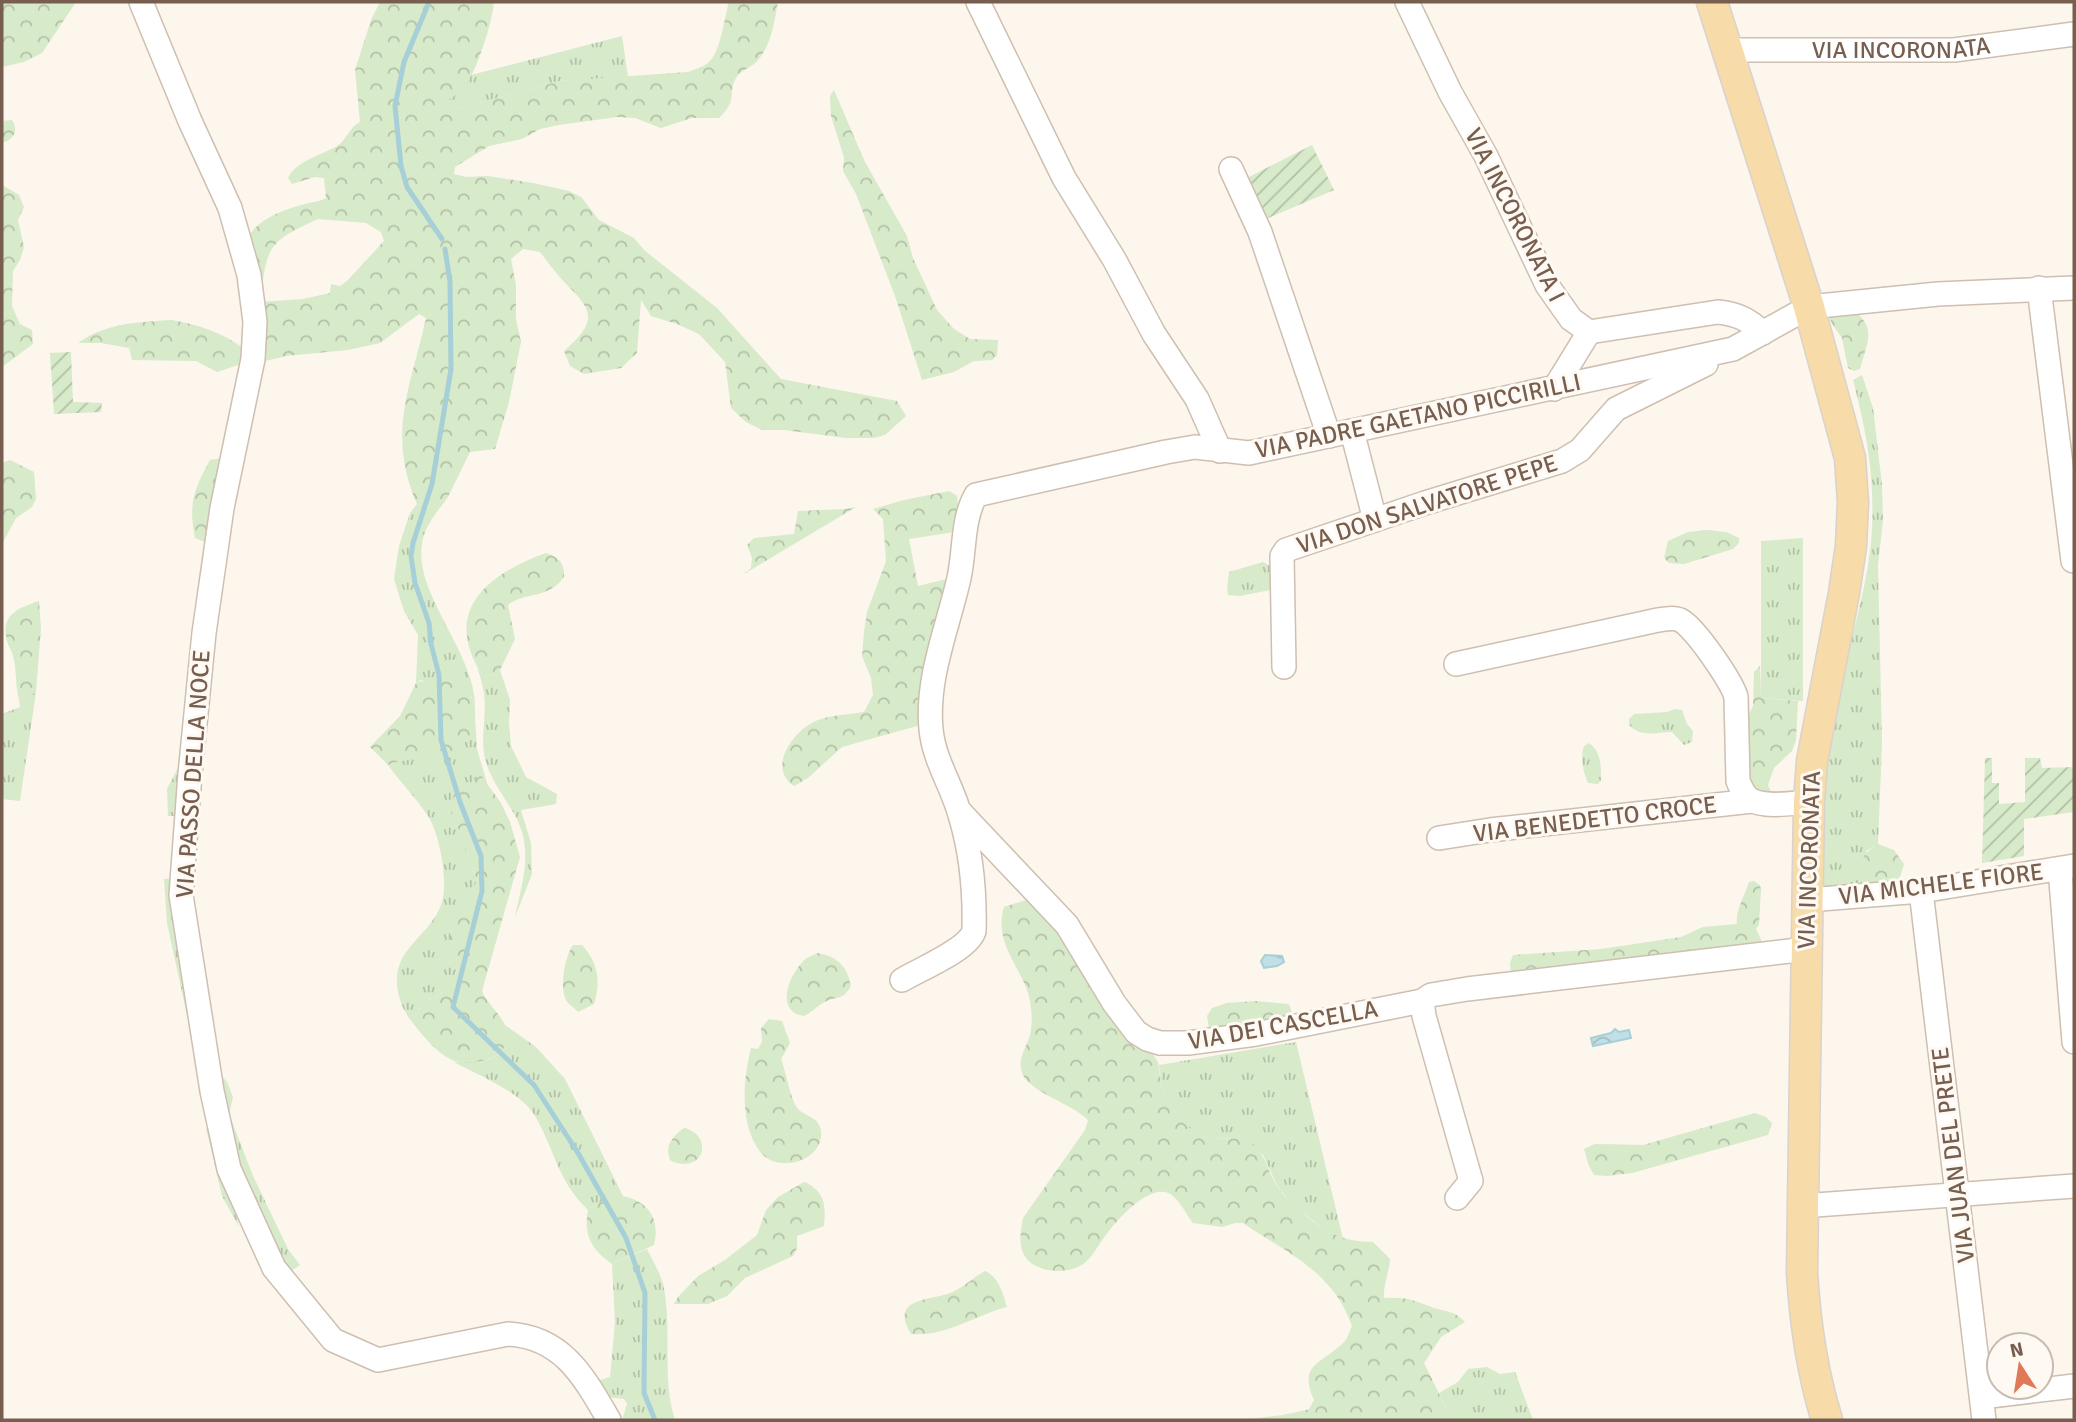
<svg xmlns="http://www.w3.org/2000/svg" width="2076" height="1422" font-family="Signika,sans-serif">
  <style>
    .grass { fill: url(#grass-tufts) }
    .forest { fill: url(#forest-crowns); fill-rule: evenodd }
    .garden { fill: url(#garden-furrows) }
    .water { fill: url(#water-waves); stroke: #a7cfd7; stroke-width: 2 }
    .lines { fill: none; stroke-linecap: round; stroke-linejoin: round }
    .stream { stroke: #a7cfd7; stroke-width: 5 }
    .minor-casing { stroke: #cebfb1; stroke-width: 26 }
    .major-casing { stroke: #d9d2ce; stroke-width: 33 }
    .minor { stroke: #fff; stroke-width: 23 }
    .major { stroke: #f7dba9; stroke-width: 30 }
    .labels { text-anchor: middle; stroke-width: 6; stroke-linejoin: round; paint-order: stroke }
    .street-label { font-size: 24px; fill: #775e4f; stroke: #fefaf3 }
  </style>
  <defs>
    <pattern id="grass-tufts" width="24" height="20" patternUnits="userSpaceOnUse" patternTransform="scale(1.75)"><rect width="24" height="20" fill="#d7eaca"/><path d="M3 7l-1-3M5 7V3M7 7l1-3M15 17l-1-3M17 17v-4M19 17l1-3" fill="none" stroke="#b3c1a6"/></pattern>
    <pattern id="forest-crowns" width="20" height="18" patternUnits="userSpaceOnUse" patternTransform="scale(1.75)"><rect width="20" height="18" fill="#d7eaca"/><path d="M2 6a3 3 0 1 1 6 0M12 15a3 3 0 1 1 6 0" fill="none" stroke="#b3c1a6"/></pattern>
    <pattern id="garden-furrows" width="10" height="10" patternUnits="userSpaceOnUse" patternTransform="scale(1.75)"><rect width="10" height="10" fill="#d7eaca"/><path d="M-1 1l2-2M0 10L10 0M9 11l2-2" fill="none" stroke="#b3c1a6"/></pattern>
    <pattern id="water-waves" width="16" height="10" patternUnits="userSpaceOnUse" patternTransform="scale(1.75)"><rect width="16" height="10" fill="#c1e0e6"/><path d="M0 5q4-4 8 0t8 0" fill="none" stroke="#a2b9bd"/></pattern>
  </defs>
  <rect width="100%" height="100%" fill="#fcf6ec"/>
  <path class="grass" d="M622,36L628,77L559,81L454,110L446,101L461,91L471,75Z
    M1862,375L1873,408L1882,485L1883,521L1878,565L1882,744L1878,844L1866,851L1883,884L1818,892C1822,830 1825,768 1836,706C1846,652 1865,599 1871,544C1876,483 1868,438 1853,380Z
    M448,497C438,511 424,526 422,544C413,593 476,654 475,707L471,696L421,680L416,683L418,635L404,611L394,579L399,546L410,513L417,504L430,508Z
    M1803,538V701L1761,698V541Z
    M1263,562L1272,567L1274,584L1270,590L1240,596L1228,595L1227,589L1229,572Z
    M477,667L483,676L492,675L500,670L510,700L509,722L511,746L526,777L557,794L556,804L521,810L531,843L532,874L515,917C524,875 535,845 510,807C500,791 490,777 485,759C480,737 487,716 484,694C483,685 480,676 477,667Z
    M36,692L20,801L2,799V714L20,707L19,700Z
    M1675,709L1682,710L1687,724L1693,731L1692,742L1684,745L1672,732C1656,732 1641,738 1629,725V719L1634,714L1667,712Z
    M475,717L477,749L487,783L481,775L451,816L459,830L477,881L469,896L460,903C458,915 455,928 454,941C453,948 457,955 457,962C459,981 442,996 425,1001L412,1022C398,1005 391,977 403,957C418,933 443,920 444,889C445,869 439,833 428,816C417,799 401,783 388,765C422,751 465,764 475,717Z
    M1589,743C1601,751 1601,766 1601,780L1598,784L1588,783C1583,772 1580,757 1584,746Z
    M182,760L181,816H168L167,789Z
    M177,878L219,1149L239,1227L222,1196L206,1128L211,1126L167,923L164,879Z
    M505,1025L536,1047L565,1079L623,1196L609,1197L588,1210C557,1180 555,1150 535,1116C521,1092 478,1075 454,1062C482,1062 512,1064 505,1025Z
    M1296,1042L1343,1239L1327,1232L1290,1202L1278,1187L1263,1155L1243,1138L1210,1139L1194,1132L1179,1119L1162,1089L1159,1065Z
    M216,1069L227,1082L233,1097L229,1114L253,1176L288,1249L300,1265L291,1271L273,1250L242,1190Z
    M647,1249C652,1260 660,1272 663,1284C673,1327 661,1377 675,1420H622L627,1404L624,1399L608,1397L594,1382L610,1377L615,1322L612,1264Z
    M1487,1367L1500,1374L1515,1372L1533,1420H1452L1439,1393L1458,1382L1468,1369Z
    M1310,1409L1303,1420H1241L1283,1415Z"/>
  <path class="forest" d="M2,2H76L42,53L24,62L2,67Z
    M380,2H494C492,23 476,76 461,91C457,95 451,98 447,101L454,110L559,81L688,72C695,69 704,67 709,62C721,51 724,18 729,2H778C774,23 771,49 754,64C748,69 740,71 736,78C727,93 739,99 719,118H692L661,128L635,118L617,117L559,125L540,129L522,139L489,146L455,167L454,174L466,177L488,176L533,183L569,191L581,197L599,220L634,238L644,250L717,308L781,379L897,401L906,416L885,435L873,438H846L784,430H762L746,422L731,408L725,362L699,334L677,324L651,316L641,300L637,353L621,368L584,374L570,366L564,351C593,325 597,314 569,287C558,276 549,264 540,252L523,249L511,259L516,285V319L521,342L509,402L495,449L470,452L448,497L430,508L417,504C386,433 411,387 426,318L419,314L380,343L348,350L286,356L261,362L246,241C255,220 284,209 305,204C312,202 319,202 326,198L324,178L315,177L292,184L288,178C296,161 322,155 337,146C347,140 349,127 360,122L355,70L371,20ZM318,219L366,223L381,232L384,241L347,281L340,286L331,284L330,293L303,299L260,302C267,248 266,242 318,219Z
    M834,90L865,162L907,236L913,258L937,310L954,329L970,339L998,340L997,355L992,360L974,361L954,372L922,380L895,296L856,194L843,171L844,157L831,116L830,96Z
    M12,120C19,131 14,139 2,143V121Z
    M2,185L19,195L24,207L18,220L24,247L20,260L13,271L12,306L20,324L32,330L33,344L2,367Z
    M1851,308C1878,328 1867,342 1860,369L1854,371L1848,368L1842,338L1832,324L1828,314Z
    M172,320C199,325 221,332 243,348L241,364L217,372L196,361L132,360L129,348L101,343H78C106,323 138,322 172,320Z
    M223,458L214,546L195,538C188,503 194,490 210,460Z
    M10,460L34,472L36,499L32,507L16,518L2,544V463Z
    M949,491L957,496L961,531L909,539L918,586L955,577L924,724L842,747L808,778L794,786C769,769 789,737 810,724C824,715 847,715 864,712L873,695L871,678L862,656L864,632L867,612L886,561L883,519L873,509L904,500Z
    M856,507L744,574L751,568L752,558L747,545L754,538L794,534L798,511L845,509Z
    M1707,530L1726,532L1739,538V543L1733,549L1684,564L1669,563L1664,558L1668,541L1688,532Z
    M546,553C559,557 565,564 564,577C548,600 525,591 508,605L515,639L500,670L492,675L483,676C440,611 488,574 546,553Z
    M39,601L41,628L36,692L19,700C15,685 17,670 13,656C12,651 8,646 7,641C0,615 18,608 39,601Z
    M1760,666L1761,698L1798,701L1796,740L1792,751L1774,768L1768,785L1773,796L1748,795L1746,720L1753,706L1754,672Z
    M435,677C449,678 463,685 471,697C476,706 476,714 474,724C465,765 418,753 388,765L370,747L400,716L416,683Z
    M481,775L501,803L510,822L520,857L482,991C488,1006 507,1019 507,1034C507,1057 488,1062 468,1062C463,1062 456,1062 452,1060C436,1052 423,1036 412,1022L425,1001C435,998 441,994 448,986C470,962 445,947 450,923C454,906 469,896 477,881L459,830L451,816L453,798Z
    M1878,844L1894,850L1904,864L1900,877L1893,883C1862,884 1846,863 1878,844Z
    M1754,881L1760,885L1761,890L1759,924L1756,929L1764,946L1511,975L1510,963L1513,955L1601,949L1681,937L1703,927L1737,924C1735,911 1745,895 1749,882Z
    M1026,900L1041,908L1062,930L1129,1041L1134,1047L1152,1053L1158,1062L1162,1089L1179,1119L1194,1132L1210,1139L1243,1138C1268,1154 1264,1164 1277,1186C1283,1196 1292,1203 1300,1210C1322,1231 1342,1242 1373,1242L1390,1259C1389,1273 1383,1284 1384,1298C1407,1297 1413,1300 1434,1308C1446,1312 1456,1311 1465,1322L1441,1337L1424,1363L1452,1420H1303L1314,1400C1297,1363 1324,1363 1344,1342C1348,1338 1349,1332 1352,1326C1332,1270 1289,1255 1243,1223H1235L1222,1227L1193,1223C1186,1214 1177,1194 1165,1192C1143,1189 1115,1222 1103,1239C1097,1247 1092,1258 1083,1264C1066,1276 1029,1273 1022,1250C1019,1239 1021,1229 1023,1218L1085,1130L1088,1120C1072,1104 1031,1092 1023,1075C1016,1060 1026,1049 1030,1035C1032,1027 1032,1016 1031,1008C1028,971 992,948 1004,907Z
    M573,945H582C598,962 601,982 594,1004L578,1012C575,1008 568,1004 566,1000C559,987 565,956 573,945Z
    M817,953C837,956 847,966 851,986C842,1002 836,995 823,1003C816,1007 811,1013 804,1016C773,1012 790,971 807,958C810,956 814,955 817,953Z
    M1255,1001L1289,1004L1295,1021L1210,1033L1207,1016L1212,1008L1227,1003Z
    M769,1019L782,1021L790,1043L781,1059C786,1071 790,1101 799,1110C807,1117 819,1117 821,1131C824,1161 779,1174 761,1153C739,1126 743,1079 751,1048L758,1049L762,1042L761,1028Z
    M1755,1113L1766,1117L1772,1123L1768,1135L1632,1173L1607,1176L1594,1175L1589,1166L1584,1149L1595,1144L1643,1145Z
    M684,1128C714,1135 705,1175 671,1161C663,1147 673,1136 684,1128Z
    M804,1182C825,1191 826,1205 824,1226L797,1236V1248L793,1256L745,1278L727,1296L708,1304H674L678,1297L698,1276L725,1260L757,1235L766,1210L778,1197Z
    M617,1195C646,1199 661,1216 654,1245L612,1264C592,1250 583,1236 588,1210L609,1197Z
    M985,1271C999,1277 1003,1294 1007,1307C975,1315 946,1337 911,1334C888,1296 933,1301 953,1292C965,1286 974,1277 985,1271Z"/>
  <path class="garden" d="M1312,145L1334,190L1266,219L1247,178Z
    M71,352L73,402L102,403L101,412L54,414L50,353Z
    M1985,758H1992V783H1999V804L2025,802V758H2040L2042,768L2074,767V812L2024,819V856L1982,863Z"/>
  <path class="water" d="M1265,955L1282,956L1284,962L1277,966L1264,968L1261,961Z
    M1615,1029L1619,1032L1629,1030L1631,1038L1593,1046L1591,1038L1611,1033Z"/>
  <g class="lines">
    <path class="stream" d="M429,2L404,62L395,106L401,166L407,187L442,239
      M445,249L450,282L451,369L432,484L413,543L411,556L415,583L429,623L431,644L439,675L441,740L460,802L481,856L482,891L453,1007L534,1085L578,1153L626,1238L645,1293L644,1393L655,1420"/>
    <g class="minor-casing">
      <g id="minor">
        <path d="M141,2L190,121L230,208L249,275L255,322L253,359L222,508L204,633L190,774L181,895L212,1091L229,1169L274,1268L333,1340L378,1360L508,1334C563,1337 584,1377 609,1420"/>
        <path d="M978,2L1064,178L1114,259L1154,334L1197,399L1220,451"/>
        <path d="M1407,2L1450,92L1486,156L1547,285L1571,319L1589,332L1718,312C1738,314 1749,320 1763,333"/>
        <path id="s1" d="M1728,50H1954L2074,34"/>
        <path d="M1231,169L1260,232L1329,436"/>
        <path d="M2039,288L2073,561"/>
        <path d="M1554,389L1589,332"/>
        <path d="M1352,431L1375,520"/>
        <path d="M1456,664L1658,620C1665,619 1674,617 1680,620C1694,626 1732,682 1736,697L1738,781C1741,788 1744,796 1751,800C1766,808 1793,803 1809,802"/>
        <path d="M1284,667L1282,556L1286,550L1425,503L1562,461L1580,450L1616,409L1706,364"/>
        <path d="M961,813L1067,925L1114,1003L1136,1032L1147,1039L1160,1043H1188L1256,1034L1422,1001"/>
        <path d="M1439,838L1490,830L1752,801"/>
        <path d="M2060,869L2074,1042"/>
        <path d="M1921,891L1984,1420"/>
        <path d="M1808,900L1921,891L2074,866"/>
        <path d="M902,980C920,969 968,950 974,931C975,893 971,851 960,815C952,785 934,761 931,729C926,678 948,627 959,578C965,551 962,519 976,495L1166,452L1195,447L1249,453L1733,349L1809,307L1938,294L2074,288"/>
        <path d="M1457,1198L1471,1181L1424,1016L1422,1001L1431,995L1467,989L1806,949"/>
        <path d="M1802,1206L2074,1186"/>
        <path d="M1982,1397L2074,1386"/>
      </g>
    </g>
    <g class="major-casing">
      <path id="major" d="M1712,2L1809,307L1850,458L1853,502L1851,546L1844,593L1812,761L1809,802L1802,1272C1805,1322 1812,1372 1827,1420"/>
    </g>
    <use href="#minor" class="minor"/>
    <use href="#major" class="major"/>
  </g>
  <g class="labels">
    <g class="street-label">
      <text dy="8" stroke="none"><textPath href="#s1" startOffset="173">VIA INCORONATA</textPath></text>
      <text transform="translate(1515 215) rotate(63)" y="8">VIA INCORONATA I</text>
      <text transform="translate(1418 416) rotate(-12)" y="8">VIA PADRE GAETANO PICCIRILLI</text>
      <text transform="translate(1427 504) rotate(-18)" y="8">VIA DON SALVATORE PEPE</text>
      <text transform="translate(193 774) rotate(-86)" y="8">VIA PASSO DELLA NOCE</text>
      <text transform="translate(1595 819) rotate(-7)" y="8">VIA BENEDETTO CROCE</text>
      <text transform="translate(1809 860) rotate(-88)" y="8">VIA INCORONATA</text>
      <text transform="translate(1941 884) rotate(-7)" y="8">VIA MICHELE FIORE</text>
      <text transform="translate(1283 1025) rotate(-10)" y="8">VIA DEI CASCELLA</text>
      <text transform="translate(1953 1155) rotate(-97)" y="8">VIA JUAN DEL PRETE</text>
    </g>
  </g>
  <rect width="2076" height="1422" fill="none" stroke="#775e4f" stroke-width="7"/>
  <g transform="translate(2020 1366) rotate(348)"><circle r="33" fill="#fefaf3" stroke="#c8bcb1" stroke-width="2"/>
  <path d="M0-5L12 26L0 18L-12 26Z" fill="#df7958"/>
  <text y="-10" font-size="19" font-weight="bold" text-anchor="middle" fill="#775e4f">N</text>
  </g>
</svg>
